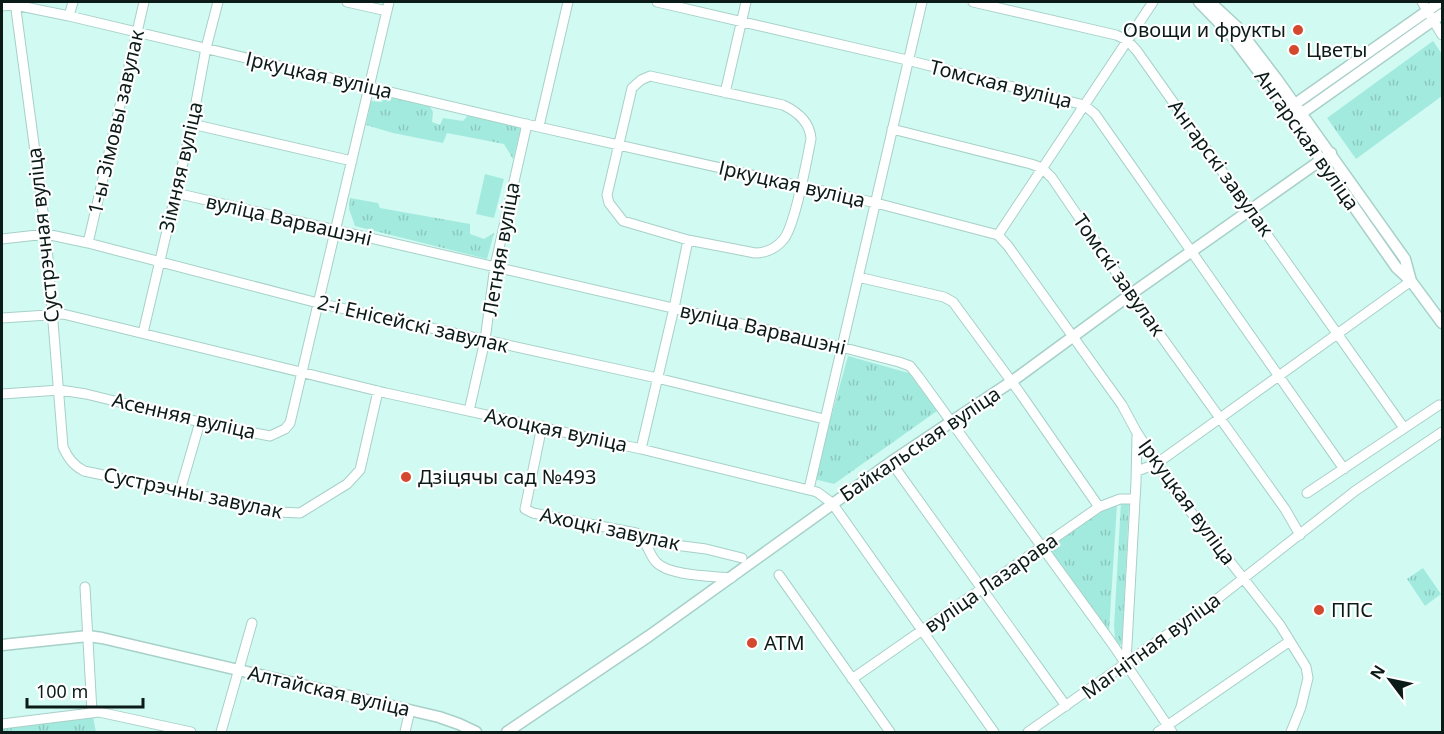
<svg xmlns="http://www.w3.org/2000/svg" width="1444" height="734" font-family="'Noto Sans',sans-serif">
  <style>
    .grass { fill: url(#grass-tufts) }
    .pitch { fill: #a3eade }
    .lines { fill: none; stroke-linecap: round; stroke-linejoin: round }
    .minor-casing { stroke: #a7d0c8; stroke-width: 11 }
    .major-casing { stroke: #a7d0c8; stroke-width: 13 }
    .minor { stroke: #fff; stroke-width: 9 }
    .major { stroke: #fff; stroke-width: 10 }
    .poi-dot { fill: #d4482f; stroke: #fff; stroke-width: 2 }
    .labels { text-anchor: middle; stroke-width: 4.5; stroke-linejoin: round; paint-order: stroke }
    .poi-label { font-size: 20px; fill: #0b1b18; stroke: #fff; text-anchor: start }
    .street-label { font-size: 20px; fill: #0b1b18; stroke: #fff }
  </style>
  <defs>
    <pattern id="grass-tufts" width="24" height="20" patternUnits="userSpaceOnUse" patternTransform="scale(1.5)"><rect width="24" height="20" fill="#a3eade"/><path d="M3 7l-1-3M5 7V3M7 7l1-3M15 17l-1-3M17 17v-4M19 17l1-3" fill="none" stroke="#8bc8be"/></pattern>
  </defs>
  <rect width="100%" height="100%" fill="#d1faf2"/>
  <path class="grass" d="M1433,41L1442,54V96L1356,159L1327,118Z
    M384,95L428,103L433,112L432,122L440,125L443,118L463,121L469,114L521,128L513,159L504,144L447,133L443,143L393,133L366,125L371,101L382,102Z
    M350,198L378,203L380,208L470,224V234L484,239L494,233L487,259L355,226L349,209Z
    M848,356L909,373L937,411L834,484L814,479Z
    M1121,502L1129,504L1122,644L1118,646L1115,639L1114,627Z
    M1117,504L1109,631L1050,551V547L1101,509Z
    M1423,568L1441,594L1425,606L1407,579Z
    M92,712L96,732H2V723Z"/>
  <path class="pitch" d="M485,174L504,179L494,218L476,214Z"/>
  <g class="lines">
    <g class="minor-casing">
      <path id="minor" d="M15,2L46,234L63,447C68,458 73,465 84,471L279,512L300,513L347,484L360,470L378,391
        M347,2L387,11
        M657,2L907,60L1084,105L1095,114L1344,469
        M973,2L1116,35L1127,40L1137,51L1404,428
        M1422,2L1442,35
        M2,6L15,5L69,16L521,123L876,203L998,235L1008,246L1122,405L1136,431L1176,493L1280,625L1306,667L1308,678L1301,707L1291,732
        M69,16L73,2
        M650,76L783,105C798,112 810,122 811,139C807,159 795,227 783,240C776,248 766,253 755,253L688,240L623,221L609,203L607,195L632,88L641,80Z
        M725,93L746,2
        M192,124L352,161
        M539,126L568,2
        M892,129L1031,164L1042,168L1052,178L1131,294L1285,509L1300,535
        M176,193L841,347L899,362L910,366L918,376L1111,642L1172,732
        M998,235L1153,2
        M2,239L46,234L88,243L318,303L657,378L824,419
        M88,243L144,2
        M858,277L944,297L953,302L1020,393L1099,507
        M2,318L63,314L386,393L641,449L817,492L832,503L994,732
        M143,333L192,124L206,48L218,2
        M2,394L60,390L86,394L200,422L270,436L285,429L290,423L389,2
        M469,411L485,340L495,266L527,124
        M542,426L525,509L533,513L636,533L644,541L706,549L742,558
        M641,449L674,308L688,240
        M891,462L1066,706
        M1137,471L1156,464L1411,281
        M809,489L922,2
        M180,491L200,422
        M1307,493L1439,405
        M644,541C648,547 651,557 656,562C669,576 712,576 731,578
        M779,575L890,732
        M85,587L92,712
        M1126,662L1136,482L1137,436
        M852,679L1099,507L1120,499H1135
        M2,724L99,712L191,732
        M221,732L252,623
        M405,732L410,710
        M1028,732L1212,603L1355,491L1442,432
        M1158,732L1290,641"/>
    </g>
    <g class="major-casing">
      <path id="major" d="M1199,2L1231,35L1268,84L1396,267L1411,281L1442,323
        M1210,2L1237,27L1276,78L1405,259L1411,281
        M1292,109L1295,104L1440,2
        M1295,113H1302L1442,14
        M2,645L88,636L102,638L439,717L459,724L476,732
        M507,732L649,636L891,462L1011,382L1131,294L1331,153"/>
    </g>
    <use href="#minor" class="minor"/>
    <use href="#major" class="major"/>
  </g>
  <g class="poi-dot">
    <circle cx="1298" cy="30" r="6"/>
    <circle cx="1294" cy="50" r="6"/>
    <circle cx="406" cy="477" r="6"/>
    <circle cx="1319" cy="610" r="6"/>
    <circle cx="752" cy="643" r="6"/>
  </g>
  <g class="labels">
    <g class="poi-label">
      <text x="1286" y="37" text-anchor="end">Овощи и фрукты</text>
      <text x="1306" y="57">Цветы</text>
      <text x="418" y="484">Дзіцячы сад №493</text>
      <text x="1331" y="617">ППС</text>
      <text x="764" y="650">АТМ</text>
    </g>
    <g class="street-label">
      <text transform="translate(319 75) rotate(13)" y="7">Іркуцкая вуліца</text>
      <text transform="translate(1001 84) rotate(14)" y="7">Томская вуліца</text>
      <text transform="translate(116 122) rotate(-77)" y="7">1-ы Зімовы завулак</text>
      <text transform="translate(1307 140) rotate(55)" y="7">Ангарская вуліца</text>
      <text transform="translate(181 167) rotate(-77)" y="7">Зімняя вуліца</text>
      <text transform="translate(1221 168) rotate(54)" y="7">Ангарскі завулак</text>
      <text transform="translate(792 184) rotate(13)" y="7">Іркуцкая вуліца</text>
      <text transform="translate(289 220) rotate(13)" y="7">вуліца Варвашэні</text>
      <text transform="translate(43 235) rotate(-96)" y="7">Сустрэчная вуліца</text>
      <text transform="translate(501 249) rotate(-80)" y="7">Летняя вуліца</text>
      <text transform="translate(1119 275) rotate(55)" y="7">Томскі завулак</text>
      <text transform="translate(413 324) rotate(13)" y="7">2-і Енісейскі завулак</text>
      <text transform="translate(763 329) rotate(13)" y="7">вуліца Варвашэні</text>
      <text transform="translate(184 416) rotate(13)" y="7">Асенняя вуліца</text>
      <text transform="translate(556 430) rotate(12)" y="7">Ахоцкая вуліца</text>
      <text transform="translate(920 444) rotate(-34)" y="7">Байкальская вуліца</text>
      <text transform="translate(193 493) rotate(12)" y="7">Сустрэчны завулак</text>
      <text transform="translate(1187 502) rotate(54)" y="7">Іркуцкая вуліца</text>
      <text transform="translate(610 529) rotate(12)" y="7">Ахоцкі завулак</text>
      <text transform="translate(991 583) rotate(-35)" y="7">вуліца Лазарава</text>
      <text transform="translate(1151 646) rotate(-36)" y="7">Магнітная вуліца</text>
      <text transform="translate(329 691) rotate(13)" y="7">Алтайская вуліца</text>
    </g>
  </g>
  <rect width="1444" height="734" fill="none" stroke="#0b1b18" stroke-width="6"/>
  <g transform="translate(1390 680) rotate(302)" stroke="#ffffff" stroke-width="4.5" paint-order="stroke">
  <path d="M0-4.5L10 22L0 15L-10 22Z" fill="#0b1b18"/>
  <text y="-9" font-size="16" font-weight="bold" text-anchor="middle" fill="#0b1b18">N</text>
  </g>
  <path d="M27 698v9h116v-9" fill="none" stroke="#0b1b18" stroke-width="3"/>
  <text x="36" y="698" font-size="18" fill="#0b1b18" stroke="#ffffff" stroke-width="4.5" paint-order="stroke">100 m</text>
</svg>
